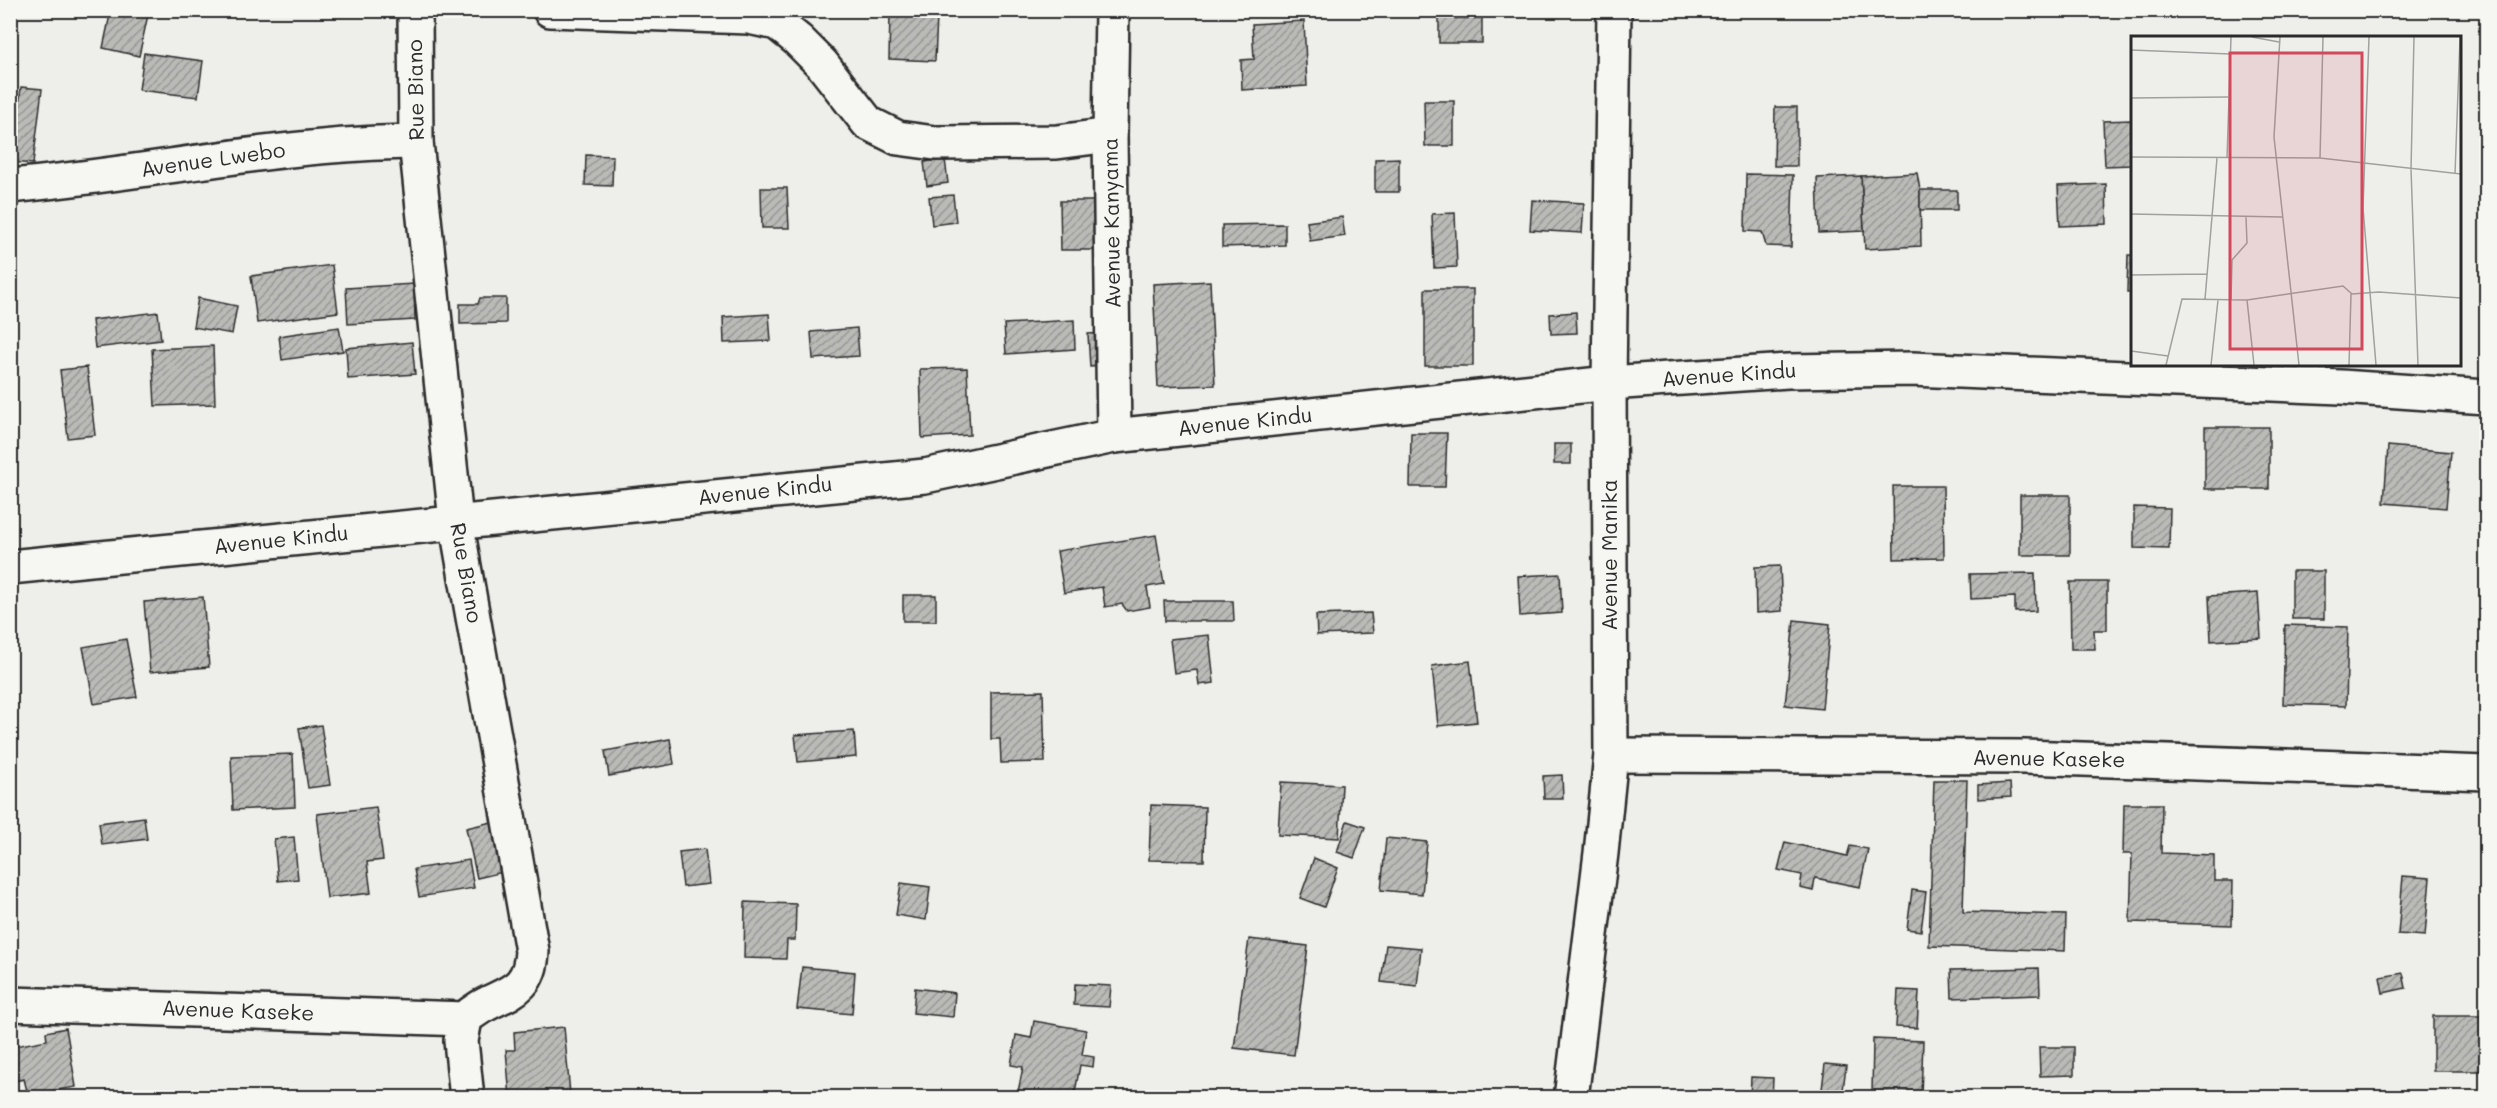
<svg xmlns="http://www.w3.org/2000/svg" width="2497" height="1108" font-family="Mali,sans-serif">
<defs>
<pattern id="building-hatch" width="6" height="6" patternUnits="userSpaceOnUse" patternTransform="scale(1.5)"><rect width="6" height="6" fill="#babab7"/><path d="M-1 1l2-2M0 6l6-6M5 7l2-2" fill="none" stroke="#979795"/></pattern>
</defs>
<rect width="100%" height="100%" fill="#eeeeea"/>
<filter id="ink" filterUnits="userSpaceOnUse"><feTurbulence type="fractalNoise" baseFrequency=".0167" numOctaves="2"/><feDisplacementMap in="SourceGraphic" scale="12" xChannelSelector="R" yChannelSelector="G"/><feConvolveMatrix kernelMatrix="1 2 1 2 8 2 1 2 1" color-interpolation-filters="sRGB"/></filter>
<g filter="url(#ink)">
<g fill="url(#building-hatch)" stroke="#2b2b2b" stroke-width="1.5">
<path d="M111 10H149L139 56 103 48Z"/>
<path d="M890 14 937 16 935 61 889 59Z"/>
<rect x="1439" y="18" width="43" height="25"/>
<path d="M1304 21 1307 86 1242 90 1241 60 1254 59 1252 24Z"/>
<path d="M144 53 203 61 198 97 139 90Z"/>
<path d="M21 87 42 89 33 164 13 162Z"/>
<path d="M1424 101H1454V146H1425Z"/>
<path d="M1775 107H1797V166H1774Z"/>
<path d="M2132 120V165L2105 166 2103 121Z"/>
<path d="M586 155 613 156 612 186 585 185Z"/>
<path d="M1399 158V192H1375V159Z"/>
<path d="M945 159 948 183 927 186 924 162Z"/>
<path d="M1917 173 1920 190 1921 246 1865 249 1861 176Z"/>
<path d="M1746 174 1793 175 1791 247 1766 246 1762 232 1745 231Z"/>
<path d="M1861 176 1864 231 1819 233 1817 178Z"/>
<path d="M2106 184 2107 224 2060 226 2058 186Z"/>
<path d="M761 188H787L789 228H762Z"/>
<rect x="1920" y="190" width="37" height="20"/>
<path d="M953 195 956 222 932 225 929 197Z"/>
<path d="M1532 200 1584 203 1582 233 1530 230Z"/>
<path d="M1060 201H1102V250H1061Z"/>
<path d="M1455 213 1457 267 1434 268 1432 214Z"/>
<path d="M1342 217 1345 236 1310 241 1307 222Z"/>
<path d="M1285 224V245L1222 247V225Z"/>
<path d="M2128 255H2132V292H2127Z"/>
<path d="M332 265 338 312 257 323 251 276Z"/>
<path d="M1210 281 1215 385 1158 387 1153 284Z"/>
<path d="M414 284 415 320 348 324 346 288Z"/>
<rect x="1425" y="289" width="48" height="77"/>
<path d="M198 298 237 306 232 334 193 327Z"/>
<path d="M480 298H506V323L460 324V304H478Z"/>
<path d="M158 312 161 340 95 348 92 320Z"/>
<path d="M1576 312 1577 333 1551 334 1550 314Z"/>
<path d="M769 314 771 341 724 343 723 317Z"/>
<path d="M1074 320 1075 349 1006 354 1004 324Z"/>
<path d="M339 327 343 351 282 360 279 336Z"/>
<path d="M857 328 859 356 813 359 811 332Z"/>
<path d="M1105 333 1106 366 1090 367 1088 334Z"/>
<path d="M412 342 415 374 348 379 346 348Z"/>
<path d="M213 346 215 404 155 406 152 349Z"/>
<path d="M87 367 95 435 68 438 60 370Z"/>
<path d="M967 368 970 435 922 438 920 369Z"/>
<rect x="2205" y="427" width="64" height="62"/>
<path d="M1411 433H1447L1445 487H1410Z"/>
<rect x="1554" y="444" width="17" height="20"/>
<path d="M2388 446 2451 452 2446 508 2384 503Z"/>
<path d="M1893 486H1943L1944 558 1894 559Z"/>
<rect x="2020" y="495" width="50" height="60"/>
<path d="M2134 507 2170 508 2169 549 2134 548Z"/>
<path d="M1156 535 1164 584 1147 587 1150 607 1127 611 1122 604 1105 607 1102 587 1064 593 1057 551Z"/>
<path d="M1780 566 1782 611 1756 613 1755 567Z"/>
<rect x="2292" y="571" width="32" height="48"/>
<path d="M2035 573 2036 611 2015 612V597L1971 599 1970 574Z"/>
<path d="M1560 574 1562 613 1520 616 1518 576Z"/>
<path d="M2070 582H2107V630H2094L2095 649H2071Z"/>
<path d="M2258 593 2261 638 2211 641 2209 596Z"/>
<rect x="903" y="595" width="33" height="26"/>
<path d="M203 597 209 667 150 672 144 602Z"/>
<path d="M1164 601H1233L1234 621H1165Z"/>
<path d="M1371 613 1373 633 1317 635 1316 615Z"/>
<path d="M1794 620 1830 624 1822 709 1785 705Z"/>
<path d="M2285 625 2348 627 2346 706 2283 704Z"/>
<path d="M1209 635 1214 683 1199 685 1197 670 1174 673 1170 639Z"/>
<path d="M126 639 137 697 94 704 83 647Z"/>
<path d="M1470 661 1477 722 1438 726 1432 666Z"/>
<path d="M1043 691 1045 762 1001 763 1000 739H991V692Z"/>
<path d="M321 725 330 785 308 788 299 728Z"/>
<path d="M854 731 856 757 798 762 795 735Z"/>
<path d="M670 739 674 764 609 776 605 751Z"/>
<path d="M293 754 295 807 233 810 231 756Z"/>
<path d="M1562 775 1563 799H1544L1543 776Z"/>
<path d="M1934 780H1967L1963 912 2066 915 2065 951 1929 946Z"/>
<path d="M1281 782 1342 785 1339 838 1278 835Z"/>
<path d="M2010 783 2011 797 1978 799V785Z"/>
<path d="M2124 804H2162L2161 853 2214 855V881H2233L2232 925 2130 922 2132 854H2123Z"/>
<path d="M1151 805 1205 807 1204 861 1149 860Z"/>
<path d="M376 807 383 860 367 862 371 893 327 898 317 814Z"/>
<path d="M144 817 147 839 102 845 99 823Z"/>
<path d="M1347 821 1365 827 1354 858 1337 852Z"/>
<path d="M492 822 503 872 477 878 466 828Z"/>
<path d="M294 837 298 879 278 881 274 839Z"/>
<path d="M1386 838 1427 842 1422 894 1381 890Z"/>
<path d="M1785 842 1847 856 1850 846 1868 849 1860 887 1815 878 1813 891 1800 888 1802 875 1778 870Z"/>
<path d="M705 849 709 884 683 887 679 852Z"/>
<path d="M1314 858 1338 868 1324 907 1300 898Z"/>
<path d="M469 860 474 888 419 897 414 869Z"/>
<path d="M2403 876 2430 878 2425 936 2398 934Z"/>
<path d="M901 883 930 887 926 920 896 915Z"/>
<path d="M1912 890 1926 892 1921 931 1907 929Z"/>
<path d="M745 902 796 904 795 940H787L786 959 744 958Z"/>
<path d="M1249 939 1308 946 1294 1055 1234 1048Z"/>
<path d="M1386 945 1421 948 1417 986 1381 982Z"/>
<path d="M802 967 855 972 852 1014 797 1009Z"/>
<path d="M2039 968 2040 995 1952 998 1951 970Z"/>
<path d="M2403 973 2406 988 2383 993 2380 977Z"/>
<path d="M1075 984 1111 986 1109 1007 1074 1005Z"/>
<path d="M915 988 955 993 953 1017 913 1013Z"/>
<path d="M1898 990 1919 991 1917 1028 1896 1027Z"/>
<rect x="2433" y="1016" width="50" height="55"/>
<path d="M1034 1021 1086 1030 1082 1055 1094 1057 1093 1067 1080 1065 1074 1098 1017 1097 1023 1067 1011 1065 1016 1035 1031 1038Z"/>
<path d="M564 1027 570 1094 510 1098 506 1050H515L514 1032Z"/>
<path d="M66 1028 76 1087 28 1095 24 1079 15 1081 10 1047 47 1040 46 1032Z"/>
<path d="M1873 1039 1923 1041 1921 1096 1872 1095Z"/>
<path d="M2039 1047H2074V1075L2040 1076Z"/>
<path d="M1825 1064 1846 1066 1842 1098H1821Z"/>
<path d="M1751 1077 1773 1078 1772 1098H1750Z"/>
</g>
<g fill="none" stroke-linecap="round" stroke-linejoin="round">
<defs>
<g id="street">
<path d="M415 10 416 142 456 521 532 951C530 1001 493 991 465 1019L461 1041 467 1098"/>
<path d="M550 10 749 17 777 23 798 40 822 64 868 123 898 138 935 143 1057 142 1110 135"/>
<path d="M1112 10 1110 135 1114 436"/>
<path d="M10 186C146 174 279 143 416 142"/>
<path d="M10 567 925 476 1114 436 1609 383 1788 371 1912 369 2341 387 2486 397"/>
<path d="M1611 755 2024 757 2486 773"/>
<path d="M10 1004 465 1019"/>
<path d="M1571 1098 1601 853 1611 755 1609 383 1614 10"/>
</g>
</defs>
<use href="#street" stroke="#2b2b2b" stroke-width="38"/>
<use href="#street" stroke="#f6f6f2" stroke-width="33"/>
</g>
</g>
<g text-anchor="middle" stroke-width="4.5" stroke-linejoin="round" paint-order="stroke">
<g font-size="21" fill="#2b2b2b" stroke="#f6f6f2">
<text transform="translate(416 90) rotate(-91)" y="7">Rue Biano</text>
<text transform="translate(213 160) rotate(-8)" y="7">Avenue Lwebo</text>
<text transform="translate(1112 223) rotate(-91)" y="7">Avenue Kanyama</text>
<text transform="translate(1729 375) rotate(-4)" y="7">Avenue Kindu</text>
<text transform="translate(1245 422) rotate(-6)" y="7">Avenue Kindu</text>
<text transform="translate(765 491) rotate(-6)" y="7">Avenue Kindu</text>
<text transform="translate(281 540) rotate(-6)" y="7">Avenue Kindu</text>
<text transform="translate(1610 555) rotate(-90)" y="7">Avenue Manika</text>
<text transform="translate(466 573) rotate(80)" y="7">Rue Biano</text>
<text transform="translate(2049 759) rotate(1)" y="7">Avenue Kaseke</text>
<text transform="translate(238 1011) rotate(2)" y="7">Avenue Kaseke</text>
</g>
</g>
<g transform="translate(2131 36)">
<rect width="330" height="330" fill="#eeeeea"/>
<path fill="none" stroke="#a0a09e" stroke-width="1.5" d="M121 1 148 6M149 1 143 101 168 329M238 1 232 172 245 329M283 1 280 133 287 329M0 14 99 18M0 62 97 61M0 121 189 122 330 138M96 122 100 1M189 122 192 1M324 138 329 1M0 178 151 181M0 239 76 238M74 263 86 122M100 264 101 224 116 207 115 181M116 264 123 329M0 315 37 320M35 329 51 263 116 264 212 250 221 258 248 256 330 262M80 329 87 264M218 329 220 258"/>
<path fill="#d1495b" fill-opacity="0.15" stroke="#d1495b" stroke-width="3" d="M99 17H231V313H99Z"/>
<rect width="330" height="330" fill="none" stroke="#2b2b2b" stroke-width="3"/>
</g>
<rect width="2497" height="1108" fill="none" stroke="#f6f6f2" stroke-width="36"/>
<rect x="18" y="18" width="2461" height="1072" fill="none" stroke="#2b2b2b" stroke-width="2" filter="url(#ink)"/>
</svg>
